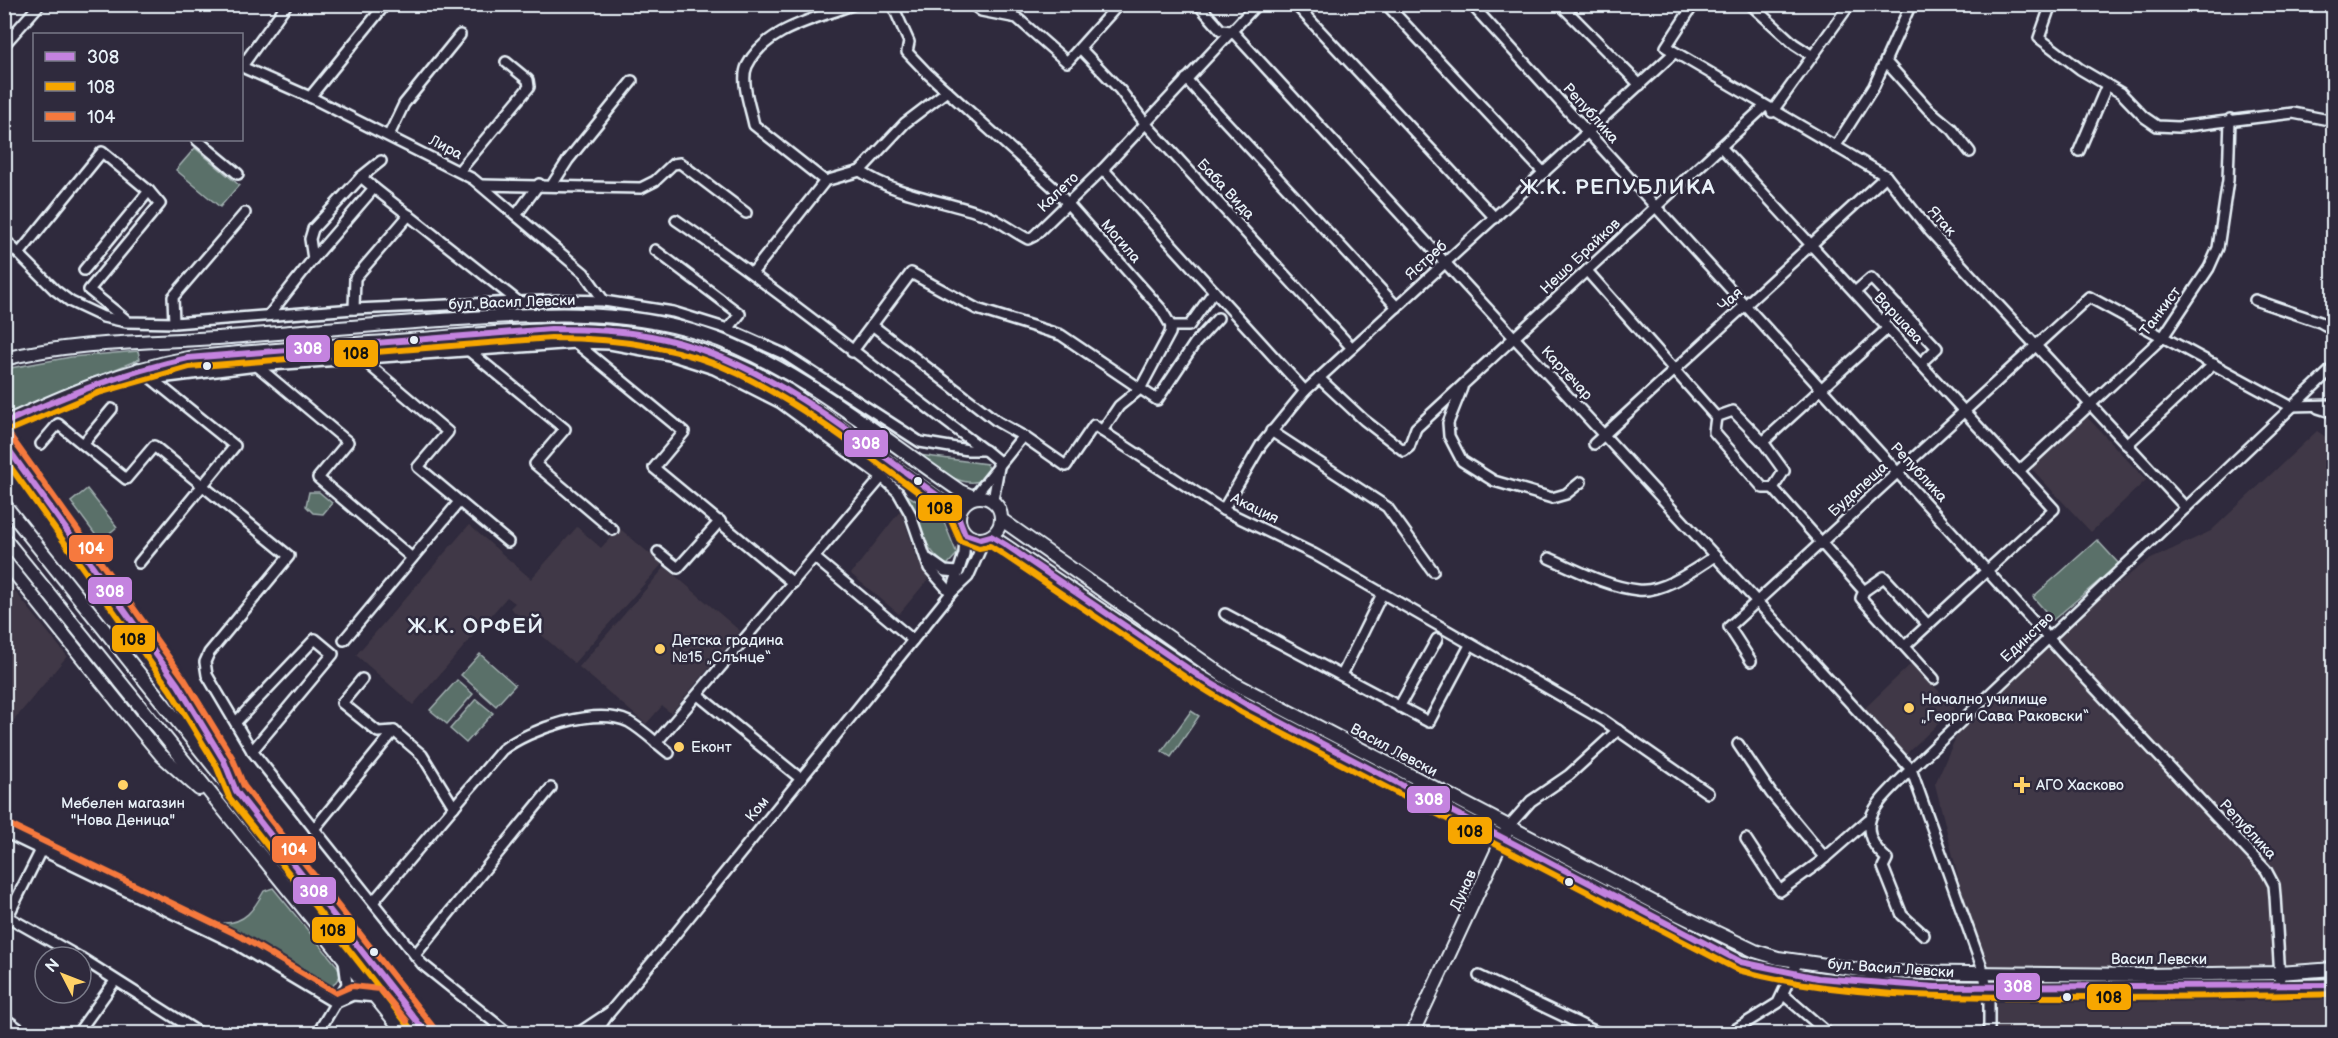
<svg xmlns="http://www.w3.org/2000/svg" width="2338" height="1038" font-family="'Balsamiq Sans',sans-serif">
<rect width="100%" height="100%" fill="#2f2a3d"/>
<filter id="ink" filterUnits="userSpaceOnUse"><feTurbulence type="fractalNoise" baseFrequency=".0167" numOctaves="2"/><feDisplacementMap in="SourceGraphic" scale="12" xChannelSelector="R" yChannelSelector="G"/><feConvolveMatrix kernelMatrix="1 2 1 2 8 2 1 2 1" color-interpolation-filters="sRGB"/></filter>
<g filter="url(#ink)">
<g fill="#413946">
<path d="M2086 416 2146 480 2091 532 2031 468Z"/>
<path d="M2317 431 2333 442V1033H1988L1980 964 1935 784 1965 717 2049 637 2147 561 2211 531Z"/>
<path d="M901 510 916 557 930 577 899 614 851 574Z"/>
<path d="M469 525 531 579 577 527 601 548 619 528 662 564 574 663 510 608 515 603 507 597 413 705 356 655Z"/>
<path d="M665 567 740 631 671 713 662 706 646 724 579 667Z"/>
<path d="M5 579 67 656 5 731Z"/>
<path d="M1912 663 1955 708 1906 754 1864 709Z"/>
</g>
<g fill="#5a6f69" stroke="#a1b0b0" stroke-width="1.5">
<path d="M195 148 239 185 220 207 176 170Z"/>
<path d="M138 351 140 359 5 415V369L71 357Z"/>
<path d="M919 455 987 464 989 469 984 480C959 489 939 469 919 455Z"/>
<path d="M87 489 117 527 100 541 71 502Z"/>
<path d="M309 492H319L332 503 323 514 313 513 306 506Z"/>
<path d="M904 493 942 517 957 554 947 565C924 552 915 516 904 493Z"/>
<path d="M2097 540 2119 564 2053 620 2033 597Z"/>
<path d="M480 654 515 685 496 706 461 675Z"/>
<path d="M457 680 473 694 447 724 430 710Z"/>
<path d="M476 699 493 713 466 743 450 729Z"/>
<path d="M1191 711 1199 716 1171 757 1162 751Z"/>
<path d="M273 888 338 967 340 976 332 987 321 986 263 948 220 928 222 923C245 924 254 909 264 891Z"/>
</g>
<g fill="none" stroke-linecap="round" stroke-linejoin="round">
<defs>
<g id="minor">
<path d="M892 4 909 42 907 52 927 73 1053 187 1161 309 1171 326 1170 333 1140 389 1119 406 1102 431 1094 425 1066 466 1023 436"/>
<path d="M972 4 981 11 1017 18 1067 62 1119 4"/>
<path d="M1198 4 1221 30 1232 31 1911 769 1984 973 1989 1002V1034"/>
<path d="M1295 4 1495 218"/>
<path d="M1386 4 1544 173"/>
<path d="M1471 4 2061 652 2266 870 2274 885 2275 896 2280 978"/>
<path d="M1560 4 1640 85"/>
<path d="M1691 4 1692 7 1666 47 1886 176 1930 231 2186 508"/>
<path d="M1750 4 1794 44 1811 55"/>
<path d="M2051 4 2039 38 2080 69 2121 93 2144 117 2157 126 2178 127 2293 113 2334 121"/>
<path d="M4 45 40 4"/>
<path d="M1080 48 1120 90 1145 123 1352 348"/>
<path d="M1886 62 1928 109 1952 129 1970 152"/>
<path d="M242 66 287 4"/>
<path d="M242 67 310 97 473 179 584 273 604 301"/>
<path d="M1186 79 1397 307"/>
<path d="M310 97 384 6"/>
<path d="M1772 112 1850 4"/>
<path d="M389 135 404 104 460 35"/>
<path d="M197 140 238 174"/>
<path d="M1721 147 2054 509 1905 646"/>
<path d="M1835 147 1874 86 1911 4"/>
<path d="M2079 151 2107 85"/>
<path d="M1103 169 1305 391"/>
<path d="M459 171 529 87 528 80 506 62"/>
<path d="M860 171 905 123 947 91"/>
<path d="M825 181 860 171C895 195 942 200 983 214 1000 220 1012 231 1028 239L1034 236 1103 169 1257 4"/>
<path d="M481 185 641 188 655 181 673 164 680 163 746 213"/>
<path d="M552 185 568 160 632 81"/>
<path d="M374 188 520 303"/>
<path d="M517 214 539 184"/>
<path d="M676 220C782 292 881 374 984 450"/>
<path d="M4 239 55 290 71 302 103 317 126 322 174 323 354 309 565 300 604 301 673 312 728 329 784 354 920 442 968 450H985L997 460 999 467 993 500"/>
<path d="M655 250 740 314 728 329"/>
<path d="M19 254 102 152 149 191 160 204 89 290 125 319"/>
<path d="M313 259 310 239 313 229 361 177 381 161"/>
<path d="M84 270 149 191"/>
<path d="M1587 271 1716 417 1714 432 1763 488H1773"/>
<path d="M753 272 825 181 754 125C751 109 740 81 747 66 766 27 818 19 854 4"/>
<path d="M1855 292 1871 278 1937 348 1921 363"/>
<path d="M2255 300 2320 322 2334 330"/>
<path d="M354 309 355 278 409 215"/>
<path d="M269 315 313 259 374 188 361 177"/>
<path d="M1882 321 1898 306"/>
<path d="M174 323 173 297 245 213"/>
<path d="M872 325 998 422 1023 436 974 497"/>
<path d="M1171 326H1189L1214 291"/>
<path d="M576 343 684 432 654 468 793 583"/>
<path d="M468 350 565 429 535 464 613 530"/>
<path d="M852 352 911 273 977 309 1061 335 1157 400 1195 343 1218 318"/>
<path d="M361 358 448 432 418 467 508 542"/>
<path d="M257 366 348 442 318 478 412 558"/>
<path d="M138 368 152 379 257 366 576 343 610 344 670 355 714 369 781 403 882 477 898 492 910 513 929 568 951 593"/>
<path d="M1319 378 1364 420 1404 451 1409 447 1416 428 1765 106"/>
<path d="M1462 388 1448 423 1449 436 1462 461 1494 481 1552 498 1566 494 1581 482"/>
<path d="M2290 406 2334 405"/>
<path d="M2318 408 2334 413"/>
<path d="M1716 417 1733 411 1763 442 1784 471 1773 488 1864 591"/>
<path d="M1102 431 1223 510 1314 554 1603 720 1708 793"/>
<path d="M1271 431 1387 507 1433 571"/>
<path d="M1763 442 1888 328"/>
<path d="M41 444 58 424 126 479 154 446 289 556 209 653 205 662 207 675 252 751 422 964 509 1034"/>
<path d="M83 444 112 409"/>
<path d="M1594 444 1886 176"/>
<path d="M2127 445 2214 364"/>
<path d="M2019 471 2163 337 2209 268 2218 248 2228 180 2230 119"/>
<path d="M1223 510 1261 445 1305 391 1674 53"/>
<path d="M658 552 678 568 720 521"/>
<path d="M815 558 913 640"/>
<path d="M1549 558C1577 570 1608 587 1638 590 1663 593 1695 569 1715 556"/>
<path d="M928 559 945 571 958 572"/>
<path d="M139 563 235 446 152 379"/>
<path d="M952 591 964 554 965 534"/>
<path d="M1225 614 1429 722 1469 647 1472 645"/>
<path d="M1928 625 1884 577 1864 591 1861 598 1934 679"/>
<path d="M344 640 459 502"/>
<path d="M1751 661 1729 627 2089 297 2290 406"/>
<path d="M1342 675 1382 594"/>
<path d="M362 679 342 703 378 732 394 731 422 755 454 807"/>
<path d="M698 695 801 779"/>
<path d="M1399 707 1437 639"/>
<path d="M236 722 315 639 333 654 252 751"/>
<path d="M656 743 882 477"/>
<path d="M1738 744 1771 793 1825 858"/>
<path d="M1509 826 1531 801 1569 775 1618 730"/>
<path d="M314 829 394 731"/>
<path d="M4 832 236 944 335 1003"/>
<path d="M1746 839 1780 891 1820 862 1868 820"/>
<path d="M373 902 502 750C529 729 596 706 629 722 643 730 656 743 669 753"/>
<path d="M8 917 79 957"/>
<path d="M4 924 41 850"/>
<path d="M1924 935 1902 915 1883 867 1887 859C1846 823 1884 798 1911 769L2334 367"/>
<path d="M415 955 551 788"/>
<path d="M81 958 201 1034"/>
<path d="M1479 976 1601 1034"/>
<path d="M1784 995 1829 1034"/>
<path d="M337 1002 353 995 376 997"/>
<path d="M4 1018 26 1034"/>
<path d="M77 1034 115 981"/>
<path d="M317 1034 347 984 344 961"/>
<path d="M577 1034 610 1012 664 948 951 593 968 577 985 539"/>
<path d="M595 1034 609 1013"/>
<path d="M1728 1034 1778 1003 1798 961"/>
</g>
<g id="major">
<path d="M4 359C78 340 155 343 230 337 301 331 371 325 442 320 529 314 618 307 702 334 793 363 882 438 960 491L974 497"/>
<path d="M4 423C65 395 123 370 188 358 262 350 336 346 410 340 558 328 653 312 789 391L959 514"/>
<path d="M4 442 178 685 224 761 231 779"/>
<circle cx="980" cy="518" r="21"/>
<path d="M4 504 427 1034"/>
<path d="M1002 520 1234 683 1663 907 1755 951 1778 958 1874 972 2145 975 2279 973 2334 969"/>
<path d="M991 536 1199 676 1246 704 1741 962C1843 991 1948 988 2052 988 2146 988 2240 988 2334 985"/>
<path d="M4 538 405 1034"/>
<path d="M4 560 141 731 161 755 199 789"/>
<path d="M1412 1034 1506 832"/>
</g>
</defs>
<use href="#minor" stroke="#e8f1f8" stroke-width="14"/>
<use href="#major" stroke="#e8f1f8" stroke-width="16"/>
<use href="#minor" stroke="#2f2a3d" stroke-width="9"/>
<use href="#major" stroke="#2f2a3d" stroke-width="12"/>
<defs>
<g id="bus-1">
<path d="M4 423C64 396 124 372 188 358L551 329C584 329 619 330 651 336 767 358 861 442 955 508L965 534 980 539 991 536 1006 545 1199 676 1246 704 1741 962 1818 978 1935 987 2334 985"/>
<path d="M4 443 178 685 224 761 236 791 427 1034"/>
</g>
<g id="bus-2">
<path d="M8 431 98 393 189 367 551 338C615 338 681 346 739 374 814 411 880 466 948 514L960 541 979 548 990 546 1001 553 1194 683 1241 712 1738 970C1842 998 1948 997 2055 997 2148 997 2241 997 2334 994"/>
<path d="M4 458 170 690 216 765 229 797 415 1034"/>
</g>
<g id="bus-3">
<path d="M11 437 185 680 232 757 244 786 434 1028"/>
<path d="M8 824 240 936 336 993 352 986 380 989 407 1021"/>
</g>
</defs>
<use href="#bus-1" stroke="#2f2a3d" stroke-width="10"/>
<use href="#bus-2" stroke="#2f2a3d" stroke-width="10"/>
<use href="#bus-3" stroke="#2f2a3d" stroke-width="10"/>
<use href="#bus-1" stroke="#c483df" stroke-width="6"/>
<use href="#bus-2" stroke="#f7a600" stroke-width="6"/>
<use href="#bus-3" stroke="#f6793e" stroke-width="6"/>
</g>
</g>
<g fill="#e8f1f8" stroke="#2f2a3d" stroke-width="2">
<circle cx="414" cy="340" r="5"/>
<circle cx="207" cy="366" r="5"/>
<circle cx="918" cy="481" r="5"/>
<circle cx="1569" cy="882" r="5"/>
<circle cx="374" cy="952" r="5"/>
<circle cx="2067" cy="997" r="5"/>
</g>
<g fill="#ffd166" stroke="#2f2a3d" stroke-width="2">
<circle cx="660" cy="649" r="6"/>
<circle cx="1909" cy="708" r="6"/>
<circle cx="679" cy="747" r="6"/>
<circle cx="123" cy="785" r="6"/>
<path d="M2019 776h6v6h6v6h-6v6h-6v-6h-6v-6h6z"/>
</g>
<g text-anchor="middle" stroke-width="5" stroke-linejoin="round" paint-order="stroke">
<g font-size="15" fill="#e8f1f8" stroke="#2f2a3d">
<text transform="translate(1591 113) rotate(48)" y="5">Република</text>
<text transform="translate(446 147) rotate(28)" y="5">Лира</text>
<text transform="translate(1226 189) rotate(47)" y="5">Баба Вида</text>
<text transform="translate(1058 192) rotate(-44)" y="5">Калето</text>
<text transform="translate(1942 221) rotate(49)" y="5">Ятак</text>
<text transform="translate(1121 241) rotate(49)" y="5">Могила</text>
<text transform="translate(1580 256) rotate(-43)" y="5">Нешо Брайков</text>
<text transform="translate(1426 260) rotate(-42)" y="5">Ястреб</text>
<text transform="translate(1730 299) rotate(-42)" y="5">Чая</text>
<text transform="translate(512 302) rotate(-2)" y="5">бул. Васил Левски</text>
<text transform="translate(2160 311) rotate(-53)" y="5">Танкист</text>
<text transform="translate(1899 318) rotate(47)" y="5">Варшава</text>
<text transform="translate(1567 373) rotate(47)" y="5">Картечар</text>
<text transform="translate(1919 472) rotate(47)" y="5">Република</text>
<text transform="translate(1858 489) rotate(-42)" y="5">Будапеща</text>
<text transform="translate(1255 508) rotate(26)" y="5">Акация</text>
<text transform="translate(2027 637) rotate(-43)" y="5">Единство</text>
<text transform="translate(1394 750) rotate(28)" y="5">Васил Левски</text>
<text transform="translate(757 809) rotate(-51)" y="5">Ком</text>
<text transform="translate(2248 829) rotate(47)" y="5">Република</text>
<text transform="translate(1463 890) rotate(-65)" y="5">Дунав</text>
<text x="2159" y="964">Васил Левски</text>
<text transform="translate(1891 968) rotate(4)" y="5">бул. Васил Левски</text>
</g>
<g font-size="15" fill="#e8f1f8" stroke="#2f2a3d" text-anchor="start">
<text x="672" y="645">Детска градина<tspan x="672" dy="17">№15 „Слънце“</tspan></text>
<text x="1921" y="704">Начално училище<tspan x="1921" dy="17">„Георги Сава Раковски“</tspan></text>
<text x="691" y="752">Еконт</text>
<text x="2036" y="790">АГО Хасково</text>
<text x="123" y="808" text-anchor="middle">Мебелен магазин<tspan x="123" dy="17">"Нова Деница"</tspan></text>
</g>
<g font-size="21" font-weight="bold" letter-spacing="1.5" fill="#e8f1f8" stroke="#2f2a3d">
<text x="1618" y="194">Ж.К. РЕПУБЛИКА</text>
<text x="476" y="633">Ж.К. ОРФЕЙ</text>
</g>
</g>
<g stroke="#2f2a3d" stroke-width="2">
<rect x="285" y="334" width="46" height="29" rx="6" fill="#c483df"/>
<rect x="333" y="339" width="46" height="29" rx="6" fill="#f7a600"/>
<rect x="843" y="429" width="46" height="29" rx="6" fill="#c483df"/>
<rect x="917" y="494" width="46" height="28" rx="6" fill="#f7a600"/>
<rect x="68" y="534" width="46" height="29" rx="6" fill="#f6793e"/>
<rect x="87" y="576" width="46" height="29" rx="6" fill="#c483df"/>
<rect x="111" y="624" width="45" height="29" rx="6" fill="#f7a600"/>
<rect x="1406" y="785" width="45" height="29" rx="6" fill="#c483df"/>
<rect x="1447" y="816" width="46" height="29" rx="6" fill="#f7a600"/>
<rect x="271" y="835" width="46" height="29" rx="6" fill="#f6793e"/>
<rect x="292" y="876" width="45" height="29" rx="6" fill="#c483df"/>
<rect x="311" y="916" width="45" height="28" rx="6" fill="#f7a600"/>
<rect x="1995" y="972" width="46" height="29" rx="6" fill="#c483df"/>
<rect x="2086" y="983" width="46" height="28" rx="6" fill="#f7a600"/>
</g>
<g font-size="16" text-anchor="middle" font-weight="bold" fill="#fff">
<text x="308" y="354">308</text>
<text x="866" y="449">308</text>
<text x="91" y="554">104</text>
<text x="110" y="597">308</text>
<text x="1429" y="805">308</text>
<text x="294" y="855">104</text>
<text x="314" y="897">308</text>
<text x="2018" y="992">308</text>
</g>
<g font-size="16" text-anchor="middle" font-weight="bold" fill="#111">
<text x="356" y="359">108</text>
<text x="940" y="514">108</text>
<text x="133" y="645">108</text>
<text x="1470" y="837">108</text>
<text x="333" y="936">108</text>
<text x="2109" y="1003">108</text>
</g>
<rect width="2338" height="1038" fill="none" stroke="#2f2a3d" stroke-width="24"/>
<rect x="12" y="12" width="2314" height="1014" fill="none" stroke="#e8f1f8" stroke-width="2" filter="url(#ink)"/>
<rect x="33" y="33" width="210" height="108" fill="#2f2a3d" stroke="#797a88" stroke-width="1.5"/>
<rect x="45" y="52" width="30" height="9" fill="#c483df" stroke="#797a88" stroke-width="1.5"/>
<text x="87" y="63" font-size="18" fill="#e8f1f8">308</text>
<rect x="45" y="82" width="30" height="9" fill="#f7a600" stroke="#797a88" stroke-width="1.5"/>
<text x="87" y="93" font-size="18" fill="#e8f1f8">108</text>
<rect x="45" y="112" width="30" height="9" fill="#f6793e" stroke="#797a88" stroke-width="1.5"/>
<text x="87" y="123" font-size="18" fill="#e8f1f8">104</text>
<g transform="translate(63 975) rotate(312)"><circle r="28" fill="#2f2a3d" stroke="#797a88" stroke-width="1.5"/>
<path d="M0-4.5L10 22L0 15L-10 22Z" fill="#ffd166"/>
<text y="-9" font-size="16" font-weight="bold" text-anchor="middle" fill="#e8f1f8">N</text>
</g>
</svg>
